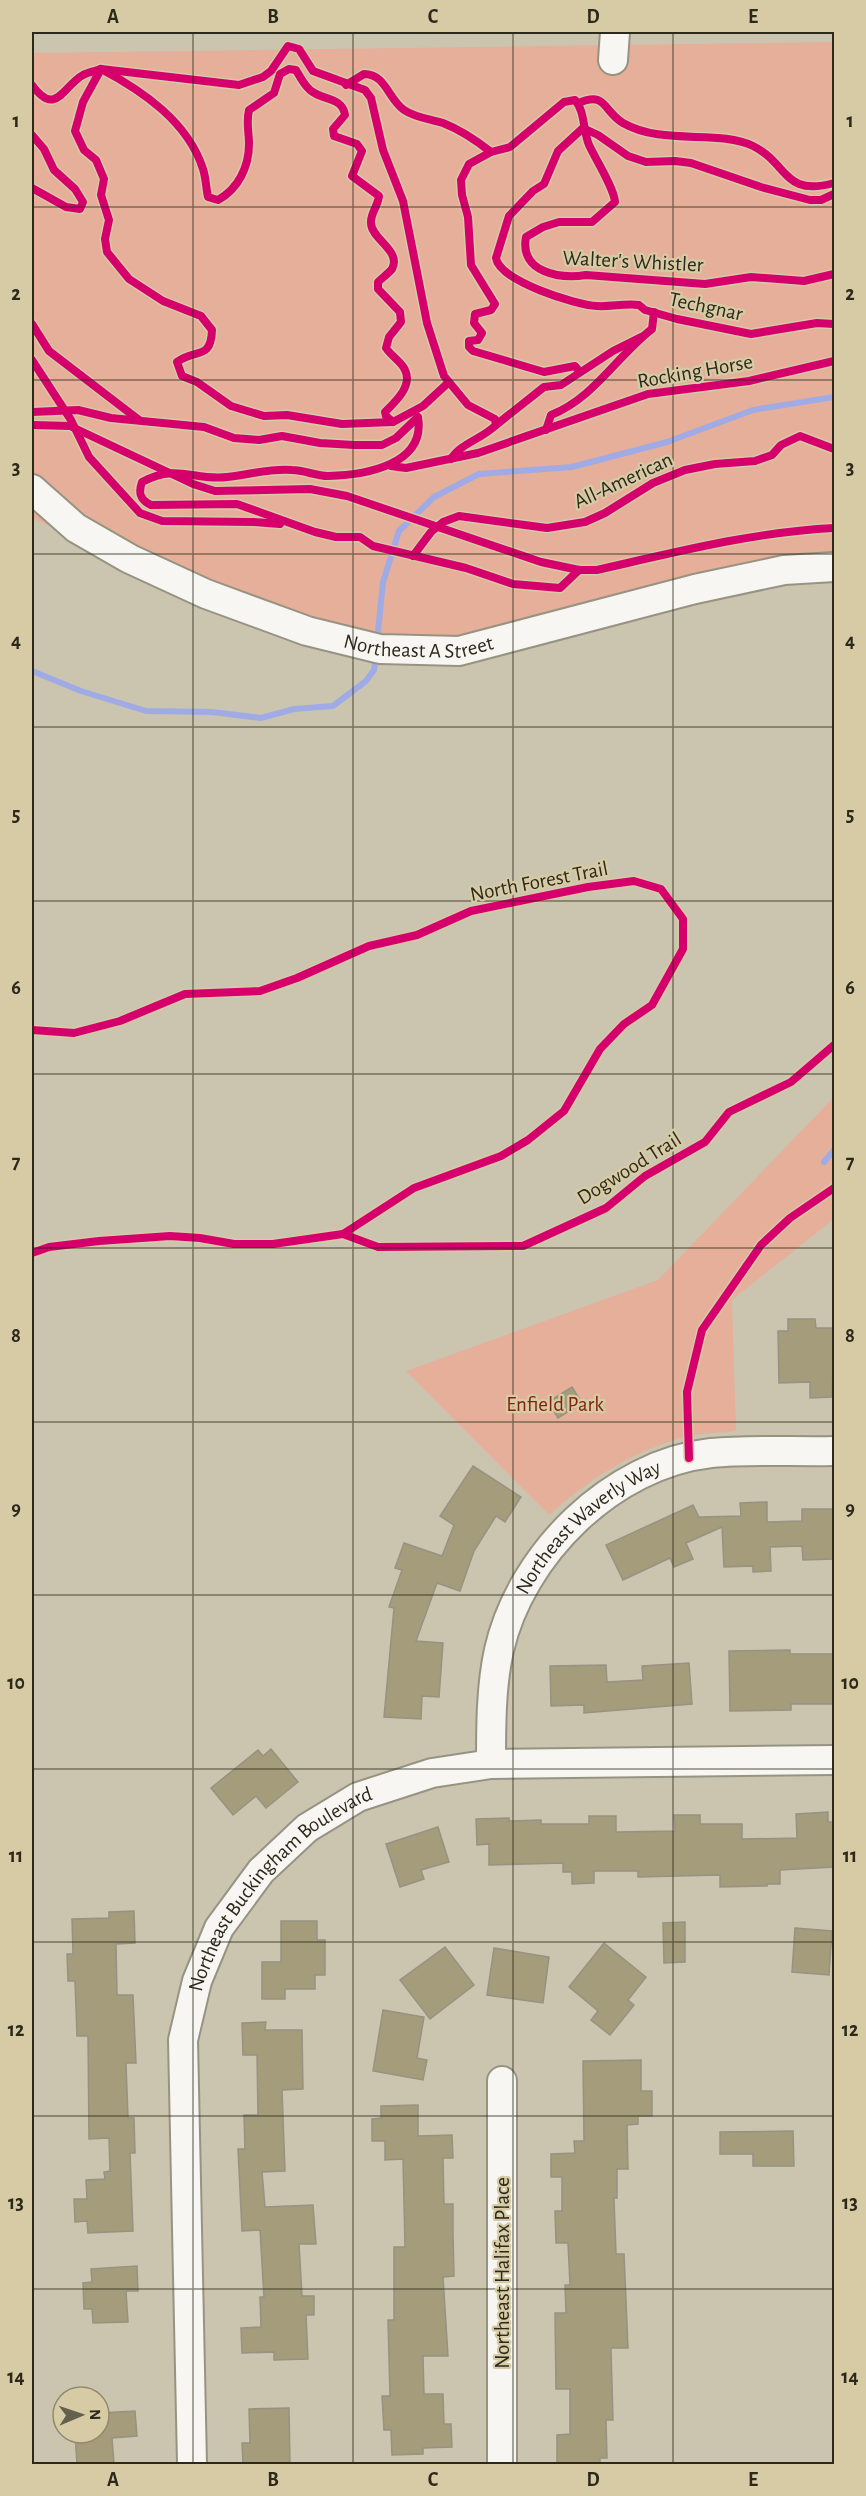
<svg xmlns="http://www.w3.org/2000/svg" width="866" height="2496" font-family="'Alegreya Sans',sans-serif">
<rect width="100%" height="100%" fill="#cbc5b0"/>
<g fill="#e5af99">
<path d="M834 42V570L433 650 277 628 32 518V53Z"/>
<path d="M834 1097V1219L732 1300 736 1431C718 1433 698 1433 680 1438 627 1455 591 1478 549 1515L406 1371 658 1280Z"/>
</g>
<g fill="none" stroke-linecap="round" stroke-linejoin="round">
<g stroke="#a0abe6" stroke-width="6">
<path d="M377 642 383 582 399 531 434 497 479 474 572 467 667 442 753 410 834 397"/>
<path d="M32 671 81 691 146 711 212 712 261 718 294 709 333 706 366 681 374 670 376 655"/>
<path d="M824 1162 834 1150"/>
</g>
</g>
<g fill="#a49c7a" stroke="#979282" stroke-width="1.5">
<path d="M788 1319H815L816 1328H834L832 1397 810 1398V1382L779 1383 778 1331H788Z"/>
<path d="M572 1387 582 1403 558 1418 548 1402Z"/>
<path d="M473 1466 521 1497 505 1522 496 1516 474 1551 460 1591 437 1583 416 1641 443 1643 439 1697 422 1696 421 1719 384 1717 394 1608 389 1607 402 1570 395 1568 404 1543 442 1556 454 1525 440 1516Z"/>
<path d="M767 1502V1522L802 1521V1509H834V1559L803 1560 802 1546 770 1547 771 1571 753 1572V1566L724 1567 722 1527 686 1543 693 1559 674 1567 670 1558 623 1580 606 1545 693 1505 699 1517 741 1516 740 1503Z"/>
<path d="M790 1650V1654H834V1704H791V1710L730 1711 729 1651Z"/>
<path d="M689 1663 692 1704 584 1713V1705L551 1706 550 1666 606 1665 607 1682 643 1680 642 1666Z"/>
<path d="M271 1749 298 1782 266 1808 256 1796 233 1815 211 1788 258 1750 263 1756Z"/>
<path d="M828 1812V1822H834V1867L780 1870V1884H767V1886L720 1887V1875L638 1877V1871H594V1883L572 1884V1872H563V1863L489 1865V1844L477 1845 476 1819 509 1818V1821L541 1820V1824H589V1816H616V1832L675 1831 674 1815H700V1824H742V1839L797 1838 796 1814Z"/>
<path d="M438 1827 449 1862 421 1870 424 1879 400 1887 386 1844Z"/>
<path d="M134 1911 135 1943 116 1944 117 1995H133L136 2063H126L128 2118H134L135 2153H130L133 2231 88 2233 87 2221 75 2222 74 2199H87L86 2180 105 2179 104 2172 110 2171 109 2138 89 2139 88 2036H77L75 1981H68L67 1954H73L72 1919 109 1918V1912Z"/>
<path d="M281 1921H317V1940H325V1975H315V1989H285V1999H262V1962H281Z"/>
<path d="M685 1922V1962L664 1963 663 1923Z"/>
<path d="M795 1928 832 1931 829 1975 792 1972Z"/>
<path d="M604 1943 646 1977 628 2000 634 2005 610 2035 591 2020 598 2011 569 1987Z"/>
<path d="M445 1947 474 1985 430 2019 400 1980Z"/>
<path d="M494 1948 549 1957 543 2003 487 1995Z"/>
<path d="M383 2010 424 2017 417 2058 427 2060 423 2080 373 2071Z"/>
<path d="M266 2022 265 2030H302L303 2089 282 2090 285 2171 262 2172 265 2207 313 2205 316 2244H299L302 2296H314V2315H306L308 2359 274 2360V2352L242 2353 241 2328 261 2327 260 2297H264L260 2230 242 2231 238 2149H245L244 2115H258L257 2055H243L242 2023Z"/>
<path d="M641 2060V2091H652V2116H638V2124L627 2125 628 2169H617V2198H614L616 2254H624L628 2348H611L613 2420H606L607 2458H600V2464H557V2435L570 2434V2389H556L555 2313H566L565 2285H570L568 2243H556L555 2211H562V2177H551V2154L575 2153 574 2141H584L583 2061Z"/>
<path d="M418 2105V2136L452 2135 453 2158H443L444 2204H453V2234L454 2276 443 2277 448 2356H423L424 2394H443L444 2424H451L452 2447 423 2448V2454L392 2455 391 2430H384L382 2396H390L388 2320H394V2247H405L403 2159 385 2160V2141H372V2119L381 2118V2106Z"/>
<path d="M793 2131 794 2166H753V2154H720V2132Z"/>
<path d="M137 2266 138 2291H126L128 2322 93 2323 92 2309H84L83 2283 92 2282 91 2269Z"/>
<path d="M289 2408 290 2464H243L242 2443H250L249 2409Z"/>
<path d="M135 2411 137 2436 112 2438 114 2464H77L75 2433H99V2413Z"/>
</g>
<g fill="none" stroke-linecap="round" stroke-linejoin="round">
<defs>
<g id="minor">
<path d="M613 60 615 32"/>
<path id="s1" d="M32 489 76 528 130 559 206 594 307 631 380 649 459 651 695 589 784 570 834 567"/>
<path id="s2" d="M491 1764C491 1726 491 1686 499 1650 521 1554 612 1464 711 1453 751 1449 794 1452 834 1451"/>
<path id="s3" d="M192 2464 183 2040 197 1981 219 1928 261 1871 307 1828 358 1797 432 1773 491 1764 834 1760"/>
<path d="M502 2464V2081"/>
</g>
</defs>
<use href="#minor" stroke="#979382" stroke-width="32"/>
<use href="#minor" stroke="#f7f6f3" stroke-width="28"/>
<defs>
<g id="cycleway">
<path d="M101 69C143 91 188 122 203 169 206 178 206 188 208 197L218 200C238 189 249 167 249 144 249 132 246 122 249 110L274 93 280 74 289 69 296 70C300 77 304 85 310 90 322 101 342 96 345 115L333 129 334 136 357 144 362 151 352 176 379 196C378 206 370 214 371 223 371 239 402 251 392 269 389 273 382 278 378 282V289L400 312 401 322 389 337 386 348C391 356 402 362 405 370 413 386 395 402 385 412L386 416 393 422"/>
<path d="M101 69 83 102 75 131 84 150 96 160 104 179 101 195 109 220 105 239 107 252 129 279 163 301 201 316 212 330C211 361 195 348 177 362L182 376 197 382 231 406 264 416 287 415 342 424 393 422 423 406 449 382"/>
<path d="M32 85C56 118 63 86 83 75 88 72 96 71 101 69L239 85 263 77 271 71 288 46 299 49 313 71 365 90 371 98 383 150 403 201 427 323 444 376 468 405 495 419 496 425C482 439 461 443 451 459"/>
<path d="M346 85 364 74C386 74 388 99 404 110 416 118 430 119 443 123 461 130 477 141 491 152L510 147 564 102 575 100C585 111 583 131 589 145 596 160 614 188 615 202L592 222H559L543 227 526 237C519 273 561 279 586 275L705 284 751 277 804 281 834 274"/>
<path d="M579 103C606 91 603 111 623 123 663 146 718 129 753 146 789 164 783 197 834 183"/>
<path d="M583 128 558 151 544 184 533 191 509 216 496 258C499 281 576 305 597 306 611 307 625 303 639 305L645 310 677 319 751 334 817 323 834 324"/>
<path d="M583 128 598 135 628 156 646 162 675 161 691 163 761 187 810 200H821L834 194"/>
<path d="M32 135 44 149 54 170 75 189 83 202 80 209 66 207 32 188"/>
<path d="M491 152 469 164 461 180 462 195 468 217 471 265 495 304 491 310 475 314 474 323 482 333 478 340 469 341V347L473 351 544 372 575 366 579 371"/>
<path d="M32 324 49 351 139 420"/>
<path d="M32 360 71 420 89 457 140 513 162 521 254 522 280 524"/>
<path d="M32 412 78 410 111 418 204 427 234 438 259 440 282 436 320 443 354 445H382L396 438 418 417C426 465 365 475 328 476 316 476 304 470 292 470 269 468 249 475 227 477 193 481 178 463 142 482 138 493 140 500 151 505L237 504 315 532 336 537H360L373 546 466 568 513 584 560 588 579 570"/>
<path d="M32 425 70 426 193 484 215 491 310 489 347 496 541 562 579 570H597C676 552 754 532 834 528"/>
<path d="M496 425 544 387 561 385 613 351 641 337"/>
<path d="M546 430 551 415C594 398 617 356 652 329L654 312"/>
<path d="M391 466 406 468 478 453 648 394 749 381 834 361"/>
<path d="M413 556 431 532 443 522 459 516 547 528 585 522 605 513 653 483 685 470 715 464 755 461 772 455 781 445 800 436 834 449"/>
<path d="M32 1030 74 1033 120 1021 185 994 260 991 297 978 369 946 417 935 471 911 588 887 634 881 661 889 683 919V949L652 1005 624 1024 600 1049 564 1111 528 1140 501 1156 414 1188 343 1234 273 1244H234L200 1238 170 1236 99 1241 49 1247 32 1253"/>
<path d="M343 1234 378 1247 523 1246 606 1208 645 1176 705 1142 729 1112 791 1082 834 1045"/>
<path d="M689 1458 687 1392 702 1330 761 1245 790 1218 834 1188"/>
</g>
</defs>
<use href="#cycleway" stroke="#d6cba5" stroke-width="11"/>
<use href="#cycleway" stroke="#d6006c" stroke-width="8"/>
</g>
<path fill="none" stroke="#2d291a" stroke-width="1.5" stroke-opacity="0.55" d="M193 32V2464M353 32V2464M513 32V2464M673 32V2464M32 207H834M32 380H834M32 554H834M32 727H834M32 901H834M32 1074H834M32 1248H834M32 1422H834M32 1595H834M32 1769H834M32 1942H834M32 2116H834M32 2289H834"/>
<g text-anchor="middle" stroke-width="4.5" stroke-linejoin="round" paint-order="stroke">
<g font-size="21" fill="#2d291a" stroke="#d6cba5">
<text transform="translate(633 261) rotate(3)" y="7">Walter's Whistler</text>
<text transform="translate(706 306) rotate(12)" y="7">Techgnar</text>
<text transform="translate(695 371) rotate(-10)" y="7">Rocking Horse</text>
<text transform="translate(623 480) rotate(-25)" y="7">All-American</text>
<text dy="7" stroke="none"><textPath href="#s1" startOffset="426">Northeast A Street</textPath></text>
<text transform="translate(539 881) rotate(-11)" y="7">North Forest Trail</text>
<text transform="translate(629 1168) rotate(-32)" y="7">Dogwood Trail</text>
<text dy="7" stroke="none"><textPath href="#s2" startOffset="272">Northeast Waverly Way</textPath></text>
<text dy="7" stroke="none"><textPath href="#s3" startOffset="612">Northeast Buckingham Boulevard</textPath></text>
<text transform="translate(502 2273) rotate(-90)" y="7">Northeast Halifax Place</text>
</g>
<g font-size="21" fill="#82230d" stroke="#d6cba5">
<text x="555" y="1411">Enfield Park</text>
</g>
</g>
<rect width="866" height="2496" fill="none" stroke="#d6cba5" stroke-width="66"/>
<g transform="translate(81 2415) rotate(88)"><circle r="28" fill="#d6cba5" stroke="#928a6d" stroke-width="1.5"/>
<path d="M0-4.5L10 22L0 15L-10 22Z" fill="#64604e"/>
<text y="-9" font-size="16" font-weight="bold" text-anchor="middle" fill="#2d291a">N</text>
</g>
<rect x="33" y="33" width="800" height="2430" fill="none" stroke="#2d291a" stroke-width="2"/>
<g font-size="20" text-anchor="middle" font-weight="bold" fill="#2d291a">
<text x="113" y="23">A</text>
<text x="273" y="23">B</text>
<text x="433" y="23">C</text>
<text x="593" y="23">D</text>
<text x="753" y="23">E</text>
<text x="16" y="127">1</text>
<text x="850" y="127">1</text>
<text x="16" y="300">2</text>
<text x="850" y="300">2</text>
<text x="16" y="474">3</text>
<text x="850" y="474">3</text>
<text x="16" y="647">4</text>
<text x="850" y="647">4</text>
<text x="16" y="821">5</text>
<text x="850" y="821">5</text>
<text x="16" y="994">6</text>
<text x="850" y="994">6</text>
<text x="16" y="1168">7</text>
<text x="850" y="1168">7</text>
<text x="16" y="1342">8</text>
<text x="850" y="1342">8</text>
<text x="16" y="1515">9</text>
<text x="850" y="1515">9</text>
<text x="16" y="1689">10</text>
<text x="850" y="1689">10</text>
<text x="16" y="1862">11</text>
<text x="850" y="1862">11</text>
<text x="16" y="2036">12</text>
<text x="850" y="2036">12</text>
<text x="16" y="2209">13</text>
<text x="850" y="2209">13</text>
<text x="16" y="2383">14</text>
<text x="850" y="2383">14</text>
<text x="113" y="2486">A</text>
<text x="273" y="2486">B</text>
<text x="433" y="2486">C</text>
<text x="593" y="2486">D</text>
<text x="753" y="2486">E</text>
</g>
</svg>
